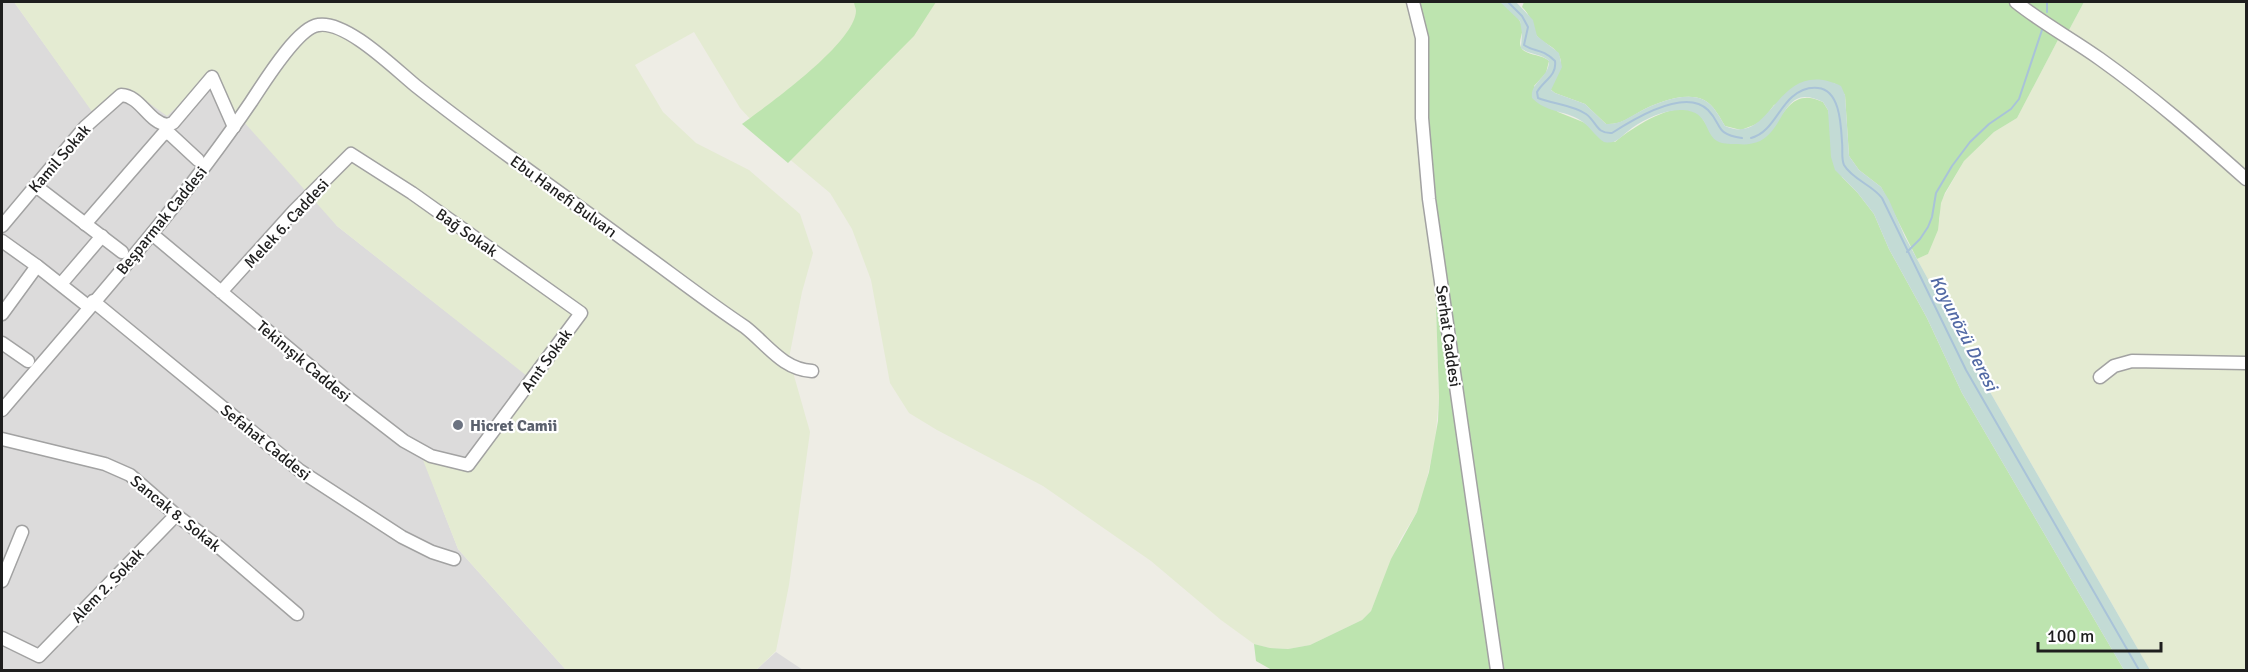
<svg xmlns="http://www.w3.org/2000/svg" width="2248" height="672" font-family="Signika,sans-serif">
<rect width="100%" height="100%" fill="#eeede5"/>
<g fill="#dcdbdb">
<path d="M2 2H14L93 112 128 88 214 72 337 226 528 376 471 469 424 461 458 549 566 670H2Z"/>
<path d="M776 652 803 670H756Z"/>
</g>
<g fill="#e4ebd2">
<path d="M14 2H1407L1416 30 1418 48V131L1423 200 1435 277 1439 397 1435 442 1423 496 1417 512 1400 540 1371 611 1362 620 1310 645 1288 649 1270 648 1254 644 1221 620 1151 561 1043 486 937 430 909 413 890 383 871 280 852 229 830 193 781 152 740 108 694 32 635 65 663 112 696 143 749 170 800 214 813 253 802 292 789 358 810 432 789 585 776 651 756 670H566L458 549 423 460 471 469 527 376 337 226 234 111 214 73 167 116 128 88 93 113Z"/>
<path d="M2084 2H2246V171L2069 30Z"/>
<path d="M2060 36 2168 116 2246 184V670H2150L1982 378 1917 259 1928 254 1940 218V203L1964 161 1994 132 2017 118Z"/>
</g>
<g fill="#bde4af">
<path d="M854 2H936L914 36 788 163 742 124C768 105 855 43 856 11 856 8 854 5 854 2Z"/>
<path d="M1407 2H1500C1508 7 1520 16 1522 27 1524 34 1516 43 1523 50 1530 56 1541 54 1549 61L1546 73 1534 86 1558 112 1583 122 1615 142C1632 128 1677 97 1699 114 1702 117 1704 122 1707 125 1716 135 1729 145 1742 144 1784 143 1779 81 1823 102L1828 110 1842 177 1857 192 1874 214 1889 249 1927 318 1962 393 2124 670H1272L1256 661 1254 644 1270 648 1288 649 1310 645 1362 620 1371 611 1391 559 1417 512 1429 472 1438 421 1439 397 1435 277 1423 200 1418 131 1416 30Z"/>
<path d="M1524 2H2084L2069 30 2060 36 2017 118 1994 132 1964 161 1945 193 1941 203 1938 230 1928 254 1917 259 1881 187 1859 170 1849 156 1845 95 1834 83 1774 105 1762 121 1754 125 1741 130 1725 126C1720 118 1714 105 1704 100 1687 91 1657 102 1641 111 1629 118 1620 125 1606 124L1585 104 1555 93 1550 89C1555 73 1570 64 1553 48 1548 44 1541 41 1537 36 1531 28 1534 19 1522 7Z"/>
</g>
<path fill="#c3dbd5" d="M1500 2H1516L1533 20 1537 36 1559 53 1562 67 1551 90 1555 93 1585 104 1606 124C1620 125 1629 117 1641 111 1657 102 1687 91 1704 100 1714 105 1720 118 1725 126 1774 148 1775 55 1841 86L1845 95 1849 156 1859 170 1881 187 1889 200 1905 237 1982 378 2150 670H2124L1962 393 1927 318 1889 249 1874 214 1857 192 1835 170 1831 157 1828 110 1823 102C1783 82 1786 128 1760 141 1753 144 1745 145 1738 144 1732 144 1724 144 1719 142 1703 135 1711 112 1683 110 1666 109 1646 118 1632 128 1622 135 1617 145 1604 142 1596 137 1591 128 1583 122 1567 110 1548 114 1532 98 1530 82 1549 78 1549 61 1541 53 1529 55 1521 48L1522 33 1520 21Z"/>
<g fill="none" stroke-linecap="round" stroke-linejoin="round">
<g stroke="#a9c3d8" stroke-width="2">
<path d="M1508 2 1522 16 1528 27 1524 45C1534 52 1542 48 1555 61 1557 76 1544 80 1537 92L1538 98C1553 104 1573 105 1586 114 1597 122 1596 134 1612 133 1632 120 1685 87 1708 110 1723 125 1714 134 1742 138"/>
<path d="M2047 12V2"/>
<path d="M1751 138C1771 133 1778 109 1792 97 1799 91 1809 87 1818 88 1840 90 1841 125 1842 142 1843 150 1841 158 1844 165 1852 179 1872 185 1882 198L1966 370 2139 670"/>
<path d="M1907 252 1920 239 1928 227 1932 217 1936 193 1952 166 1970 142 1989 124 2011 109 2019 99 2043 27"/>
</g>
<defs>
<g id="minor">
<path d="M1413 2 1422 38V118L1429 199 1497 670"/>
<path d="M2016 2C2042 23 2072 39 2100 59 2152 96 2199 137 2246 179"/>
<path d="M41 190 122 252"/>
<path d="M85 224 164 133 170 134 198 160"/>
<path d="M2 226 85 127 121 95C141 96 148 122 167 125L173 123 212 77 234 127"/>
<path d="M152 234 347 397 404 441 431 456 468 465 581 313 412 193 351 154 294 211 221 292"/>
<path d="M2 241 37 266 89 307"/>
<path d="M61 284 102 236"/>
<path d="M93 301 299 470 402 537 432 552 454 559"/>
<path d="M2 314 37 266"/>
<path d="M2 343 28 361"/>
<path d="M2100 377 2114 366 2132 361 2246 363"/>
<path d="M2 410C87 310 177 211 251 102 263 84 297 28 318 25 346 20 394 68 416 86 484 140 554 188 623 239 664 268 703 299 745 327 767 344 782 369 812 371"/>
<path d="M2 439 105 464 130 475 176 515 219 547 297 614"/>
<path d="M2 581 22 532"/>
<path d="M2 638 39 656 176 515"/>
</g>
</defs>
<use href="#minor" stroke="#a2a2a2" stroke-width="15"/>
<use href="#minor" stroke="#fff" stroke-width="12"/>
</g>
<circle fill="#6b7280" stroke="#fff" stroke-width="2" cx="458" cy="425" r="6"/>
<g text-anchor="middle" stroke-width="4.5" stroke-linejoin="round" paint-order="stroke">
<g font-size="16" fill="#1e1e1e" stroke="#fff">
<text transform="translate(59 158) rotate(-49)" y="6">Kamil Sokak</text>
<text transform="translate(564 196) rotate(36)" y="6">Ebu Hanefi Bulvarı</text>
<text transform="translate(161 220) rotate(-51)" y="6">Beşparmak Caddesi</text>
<text transform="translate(286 223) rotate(-47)" y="6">Melek 6. Caddesi</text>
<text transform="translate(467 232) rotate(35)" y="6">Bağ Sokak</text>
<text transform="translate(1449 336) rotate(82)" y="6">Serhat Caddesi</text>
<text transform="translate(546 360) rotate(-54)" y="6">Anıt Sokak</text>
<text transform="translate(304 361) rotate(40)" y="6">Tekinışık Caddesi</text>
<text transform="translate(266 442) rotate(39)" y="6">Sefahat Caddesi</text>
<text transform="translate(176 513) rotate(39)" y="6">Sancak 8. Sokak</text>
<text transform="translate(107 585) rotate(-46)" y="6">Alem 2. Sokak</text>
</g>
<g font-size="16" font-weight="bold" fill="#5b616d" stroke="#fff" text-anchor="start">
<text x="470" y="431">Hicret Camii</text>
</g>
<g font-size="18" font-style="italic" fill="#536aa5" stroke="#fff">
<text transform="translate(1964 333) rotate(63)" y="6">Koyunözü Deresi</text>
</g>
</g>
<rect width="2248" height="672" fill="none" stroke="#1e1e1e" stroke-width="6"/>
<path d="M2038 642v9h123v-9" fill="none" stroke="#1e1e1e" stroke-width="3"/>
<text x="2047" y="642" font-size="18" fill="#1e1e1e" stroke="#ffffff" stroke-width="4.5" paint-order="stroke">100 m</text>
</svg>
